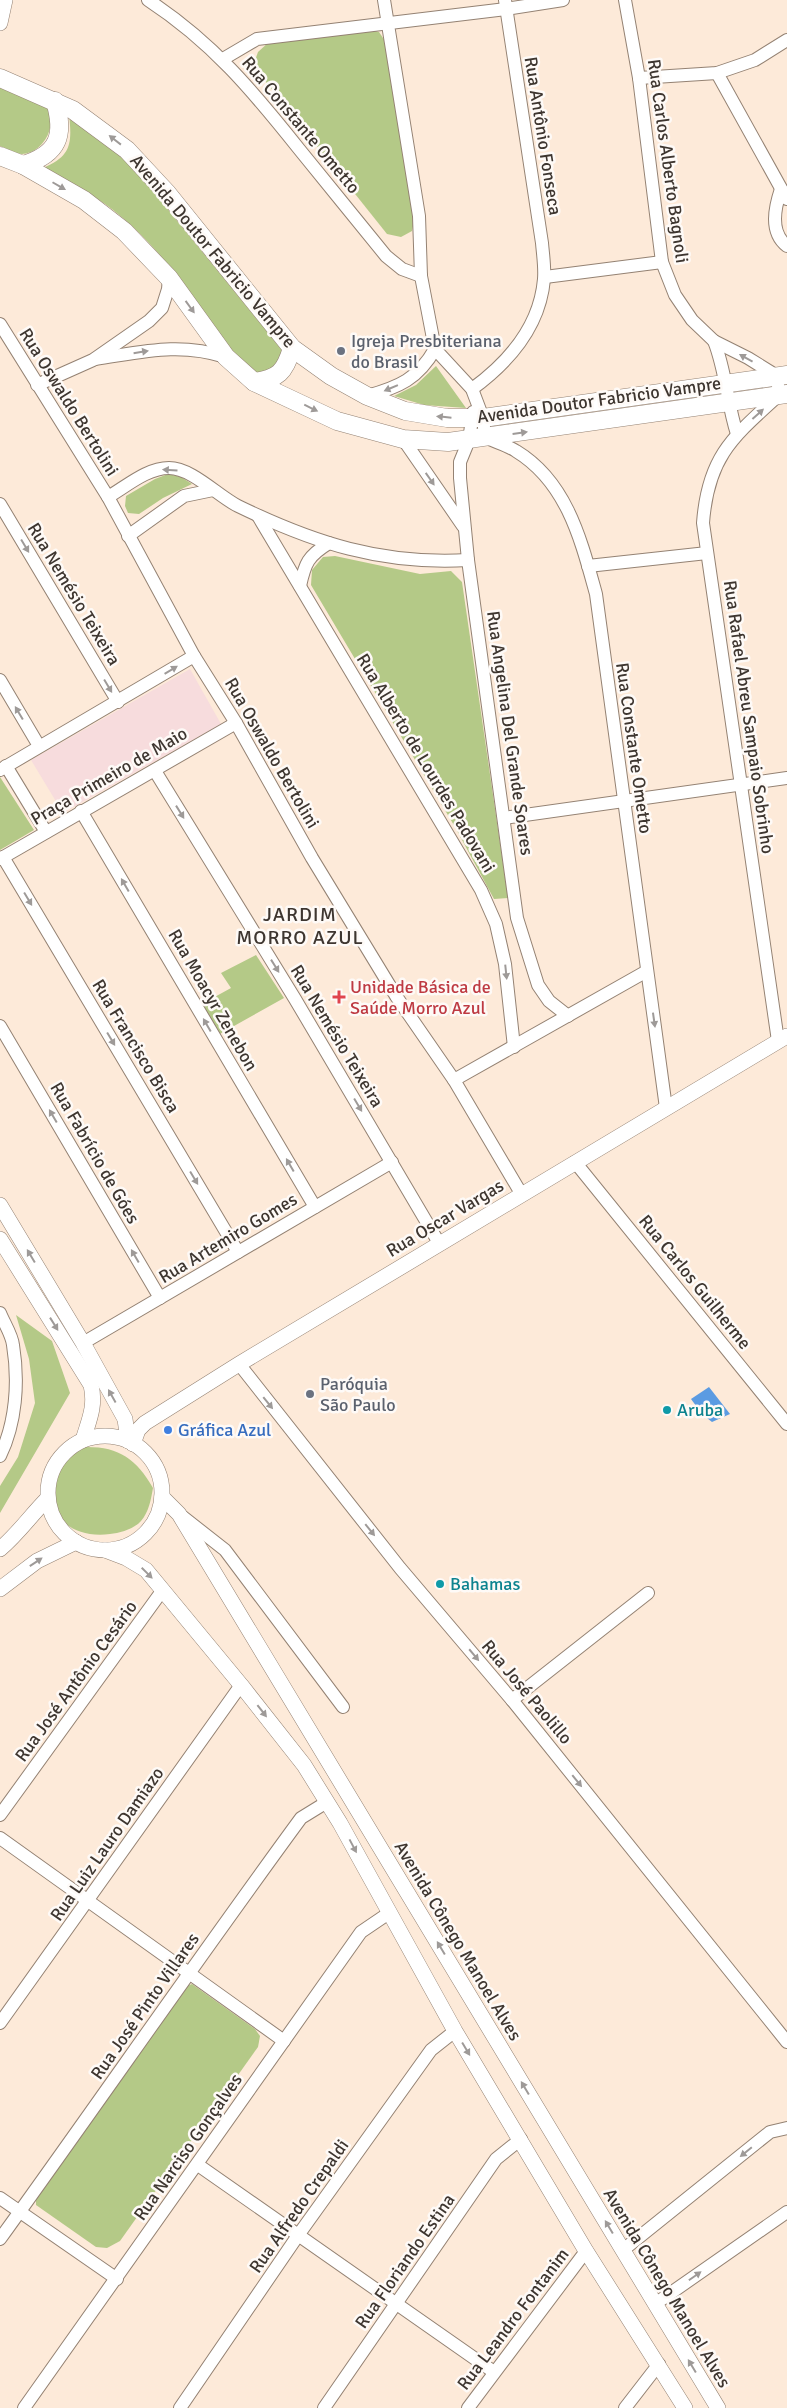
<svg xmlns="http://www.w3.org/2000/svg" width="787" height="2408" font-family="Signika,sans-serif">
<rect width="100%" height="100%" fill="#fdead9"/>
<path fill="#f7dcdd" d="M190 669 221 724 63 813 31 760Z"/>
<g fill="#b4c987">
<path d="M364 28 379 32 387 44 415 217 412 231 401 237 387 234 253 66 258 52 269 42Z"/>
<path d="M0 86C12 91 30 94 41 102 62 118 46 153 22 154 15 154 6 148 0 146Z"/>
<path d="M69 114 111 144 140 175 278 345 283 352 284 360 259 376C225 350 205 314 180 280 159 252 133 224 105 204 86 191 64 180 43 168 72 156 72 143 69 114Z"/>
<path d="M436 366 466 408 424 405 394 396 416 385Z"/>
<path d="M168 474 181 477 192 484 163 498 139 514 128 513 125 506 126 496 155 479Z"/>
<path d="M335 556 420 574 451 571 462 582 508 898 494 899 455 827 311 585 312 570 323 557Z"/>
<path d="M0 777 34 830 0 850Z"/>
<path d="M256 955 284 998 218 1035 200 1005 231 988 221 973Z"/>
<path d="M16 1315 52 1341 70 1393 0 1513V1486L18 1457 35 1403 29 1359Z"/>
<path d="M83 1447C118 1446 136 1458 153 1488 151 1499 149 1512 141 1521 134 1529 120 1533 110 1534 46 1542 28 1473 83 1447Z"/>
<path d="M192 1984 255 2029 260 2036 258 2047 120 2241 107 2248 96 2247 36 2205V2198L187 1986Z"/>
</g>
<path fill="#5b9be2" d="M709 1387 730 1414 712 1422 702 1414 691 1399Z"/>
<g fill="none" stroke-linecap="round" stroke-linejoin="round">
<defs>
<g id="minor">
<path d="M148 0C212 42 252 90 299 149 328 185 357 220 386 256L402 269 421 276"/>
<path d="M384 0 419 216 421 276 435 349 472 389 483 418 485 437C495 442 507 445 516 451 567 482 581 540 596 594L666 1108"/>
<path d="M625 0 639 78 662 262 675 295 692 320 714 341 748 358 777 376 779 395C733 437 708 456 703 523L778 1041"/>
<path d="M223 59 257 39 506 9 563 0"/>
<path d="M717 73 787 199"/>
<path d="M639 78 717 73 755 60 787 40"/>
<path d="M781 189C775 207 769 232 787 246"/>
<path d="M545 277 662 262"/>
<path d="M0 324 108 497 194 656 236 723 312 858 396 996 454 1080 522 1195"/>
<path d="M714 341C726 371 727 403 737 434"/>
<path d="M95 359C143 352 179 342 226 357"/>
<path d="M37 385 93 360 149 321 162 308 168 289 169 278"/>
<path d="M472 389C509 362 540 327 544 279 545 267 543 255 542 243L505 0"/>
<path d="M367 396C399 387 418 379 435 349"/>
<path d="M473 412 469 440 460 462V478L468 560 517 918 538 985 549 1001 568 1016"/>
<path d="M403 439 463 526"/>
<path d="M108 497C127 486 147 468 169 468 192 468 218 496 238 506 314 543 382 565 468 560"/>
<path d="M0 504 118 702"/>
<path d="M258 516 481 890 496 924 505 964 514 1047"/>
<path d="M128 536 184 496 213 490"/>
<path d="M588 566 707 553"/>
<path d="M300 586C305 563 308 556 329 543"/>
<path d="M0 680 39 746"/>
<path d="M6 766 46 832"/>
<path d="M0 770 194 656"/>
<path d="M155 771 295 999 439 1243"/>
<path d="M81 811 315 1207"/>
<path d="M504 818 787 778"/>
<path d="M3 857 238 1252"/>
<path d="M0 859 236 723"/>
<path d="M0 1026 160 1298"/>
<path d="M454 1080 647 971"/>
<path d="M575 1162 787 1424"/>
<path d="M0 1313C4 1323 12 1335 13 1345 19 1382 16 1423 0 1456"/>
<path d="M83 1343 392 1162"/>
<path d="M239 1364 400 1568 512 1700 787 2042"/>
<path d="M183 1517 225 1550 343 1707"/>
<path d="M512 1700 648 1593"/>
<path d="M0 1815 162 1591"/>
<path d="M0 1838 284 2041"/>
<path d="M0 2023 241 1685"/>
<path d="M198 2165 494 2372"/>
<path d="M0 2198 117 2279"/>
<path d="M0 2239C101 2099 199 1957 301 1818L327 1802"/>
<path d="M623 2250 770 2132 787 2128"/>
<path d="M655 2304 787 2212"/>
<path d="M24 2408 361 1932 389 1913"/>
<path d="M180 2408 299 2234 431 2050 455 2031"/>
<path d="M324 2408 496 2159 521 2139"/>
<path d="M468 2408 586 2251"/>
<path d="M625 2408 659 2364"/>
</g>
<g id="tertiary">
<path d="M0 23 5 0"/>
<path d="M0 1205 83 1343 125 1419 128 1441"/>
<path d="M0 1239 91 1385C96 1406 89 1420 83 1440"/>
<circle cx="105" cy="1493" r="57"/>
<path d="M133 1444 138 1430 145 1423 239 1364 787 1036"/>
<path d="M162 1497 179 1514 718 2408"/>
<path d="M0 1549C18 1534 31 1515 48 1498"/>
<path d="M105 1550 126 1558 146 1570 241 1685 304 1765 340 1823 455 2031 586 2251 685 2408"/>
<path d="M0 1589 37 1561 76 1542"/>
</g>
<g id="secondary">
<path d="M0 78 73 110 127 150 167 193 292 348 331 376 367 396 405 411 447 418H483L787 375"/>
<path d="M0 156 23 165 84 200 124 231 169 278 226 357 254 382 337 421 403 439 448 442 787 394"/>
<path d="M23 165C59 154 65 135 55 101"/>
<path d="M254 382C278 379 285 372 292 348"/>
</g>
</defs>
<use href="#minor" stroke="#948273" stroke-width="14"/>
<use href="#tertiary" stroke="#948273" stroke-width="16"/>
<use href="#secondary" stroke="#948273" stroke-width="19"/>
<use href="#minor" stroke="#fff" stroke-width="12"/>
<use href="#tertiary" stroke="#fff" stroke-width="15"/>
<use href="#secondary" stroke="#fff" stroke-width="18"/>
</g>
<defs><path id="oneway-solid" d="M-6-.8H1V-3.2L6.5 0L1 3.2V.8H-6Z" transform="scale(1.25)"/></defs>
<g fill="#9e9a98">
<use href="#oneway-solid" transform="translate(115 140) rotate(-142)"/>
<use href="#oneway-solid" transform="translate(59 186) rotate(30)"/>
<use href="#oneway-solid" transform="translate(190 307) rotate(54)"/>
<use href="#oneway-solid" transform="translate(141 352) rotate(-9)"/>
<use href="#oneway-solid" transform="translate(746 358) rotate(-151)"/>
<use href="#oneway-solid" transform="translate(391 388) rotate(157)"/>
<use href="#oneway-solid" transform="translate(311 408) rotate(26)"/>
<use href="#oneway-solid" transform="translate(758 414) rotate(-42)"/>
<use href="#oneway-solid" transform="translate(444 417) rotate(-174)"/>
<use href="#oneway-solid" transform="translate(520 433) rotate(-8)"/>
<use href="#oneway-solid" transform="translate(170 470) rotate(-176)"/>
<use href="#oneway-solid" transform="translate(430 479) rotate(55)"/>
<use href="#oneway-solid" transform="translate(25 546) rotate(59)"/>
<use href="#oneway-solid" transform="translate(171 670) rotate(-31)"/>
<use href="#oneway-solid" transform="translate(108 686) rotate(59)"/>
<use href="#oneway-solid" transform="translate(19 713) rotate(-121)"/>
<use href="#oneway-solid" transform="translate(180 812) rotate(58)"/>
<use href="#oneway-solid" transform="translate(125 885) rotate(-120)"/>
<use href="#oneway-solid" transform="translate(28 899) rotate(59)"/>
<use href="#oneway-solid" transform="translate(275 966) rotate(58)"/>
<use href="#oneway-solid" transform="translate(506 972) rotate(84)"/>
<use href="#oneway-solid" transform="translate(654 1020) rotate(82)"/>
<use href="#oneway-solid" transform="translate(207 1025) rotate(-120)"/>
<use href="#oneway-solid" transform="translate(111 1039) rotate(59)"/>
<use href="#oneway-solid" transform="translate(358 1105) rotate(59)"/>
<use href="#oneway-solid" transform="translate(53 1116) rotate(-120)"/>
<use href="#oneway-solid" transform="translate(290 1165) rotate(-120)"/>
<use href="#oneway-solid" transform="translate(194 1178) rotate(59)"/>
<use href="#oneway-solid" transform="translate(31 1256) rotate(-121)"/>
<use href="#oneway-solid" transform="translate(135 1256) rotate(-120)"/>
<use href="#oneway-solid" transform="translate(54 1324) rotate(58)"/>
<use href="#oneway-solid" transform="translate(112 1396) rotate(-119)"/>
<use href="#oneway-solid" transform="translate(268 1403) rotate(51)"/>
<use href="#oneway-solid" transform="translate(370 1530) rotate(51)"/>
<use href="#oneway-solid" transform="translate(36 1562) rotate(-34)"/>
<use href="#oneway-solid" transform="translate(147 1573) rotate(45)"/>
<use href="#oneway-solid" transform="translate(474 1655) rotate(50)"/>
<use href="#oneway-solid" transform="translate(262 1711) rotate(52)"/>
<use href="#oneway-solid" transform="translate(577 1781) rotate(51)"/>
<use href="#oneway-solid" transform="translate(353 1846) rotate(62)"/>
<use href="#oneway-solid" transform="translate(441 1948) rotate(-121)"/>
<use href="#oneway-solid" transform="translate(466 2049) rotate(59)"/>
<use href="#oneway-solid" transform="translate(525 2088) rotate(-121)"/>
<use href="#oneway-solid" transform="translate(746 2152) rotate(141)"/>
<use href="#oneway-solid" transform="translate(609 2227) rotate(-121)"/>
<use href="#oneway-solid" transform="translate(695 2276) rotate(-35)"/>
<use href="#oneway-solid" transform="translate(692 2366) rotate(-121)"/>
</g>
<g fill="#6b7280" stroke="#fefaf7" stroke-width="2">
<circle cx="341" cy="351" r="5"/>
<circle cx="310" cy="1394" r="5"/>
</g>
<path fill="#e0444e" stroke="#fefaf7" stroke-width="2" d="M336.5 989.5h5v5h5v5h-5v5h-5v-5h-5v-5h5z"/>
<g fill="#0f9aa8" stroke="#fefaf7" stroke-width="2">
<circle cx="667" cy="1410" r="5"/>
<circle cx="440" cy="1584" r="5"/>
</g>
<circle fill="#3f7fe0" stroke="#fefaf7" stroke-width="2" cx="168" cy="1430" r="5"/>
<g text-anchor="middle" stroke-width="5" stroke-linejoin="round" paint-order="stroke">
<g font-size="18" fill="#3e3630" stroke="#fefaf7">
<text transform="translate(301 125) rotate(50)" y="6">Rua Constante Ometto</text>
<text transform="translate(543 136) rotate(81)" y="6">Rua Antônio Fonseca</text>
<text transform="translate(668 161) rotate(82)" y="6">Rua Carlos Alberto Bagnoli</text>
<text transform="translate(213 251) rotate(50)" y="6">Avenida Doutor Fabricio Vampre</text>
<text transform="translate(599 400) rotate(-8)" y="6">Avenida Doutor Fabricio Vampre</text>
<text transform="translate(69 402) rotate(58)" y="6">Rua Oswaldo Bertolini</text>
<text transform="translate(74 594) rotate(59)" y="6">Rua Nemésio Teixeira</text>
<text transform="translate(749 717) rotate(82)" y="6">Rua Rafael Abreu Sampaio Sobrinho</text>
<text transform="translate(510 733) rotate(82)" y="6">Rua Angelina Del Grande Soares</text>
<text transform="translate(634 748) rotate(82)" y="6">Rua Constante Ometto</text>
<text transform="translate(272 753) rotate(60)" y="6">Rua Oswaldo Bertolini</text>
<text transform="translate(426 763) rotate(59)" y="6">Rua Alberto de Lourdes Padovani</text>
<text transform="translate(109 776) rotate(-30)" y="6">Praça Primeiro de Maio</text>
<text transform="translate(213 1000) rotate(60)" y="6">Rua Moacyr Zenebon</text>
<text transform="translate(337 1036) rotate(59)" y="6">Rua Nemésio Teixeira</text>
<text transform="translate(136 1046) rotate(59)" y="6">Rua Francisco Bisca</text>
<text transform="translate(95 1153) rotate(60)" y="6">Rua Fabrício de Góes</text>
<text transform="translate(445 1218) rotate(-31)" y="6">Rua Oscar Vargas</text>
<text transform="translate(228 1238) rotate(-31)" y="6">Rua Artemiro Gomes</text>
<text transform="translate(695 1282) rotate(51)" y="6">Rua Carlos Guilherme</text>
<text transform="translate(76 1681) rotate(-54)" y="6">Rua José Antônio Cesário</text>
<text transform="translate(527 1692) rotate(50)" y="6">Rua José Paolillo</text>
<text transform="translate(107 1844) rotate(-55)" y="6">Rua Luiz Lauro Damiazo</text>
<text transform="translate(458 1941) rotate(59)" y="6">Avenida Cônego Manoel Alves</text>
<text transform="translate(145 2006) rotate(-55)" y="6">Rua José Pinto Villares</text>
<text transform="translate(188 2147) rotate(-55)" y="6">Rua Narciso Gonçalves</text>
<text transform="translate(299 2206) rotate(-55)" y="6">Rua Alfredo Crepaldi</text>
<text transform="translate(405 2261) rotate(-55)" y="6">Rua Floriando Estina</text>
<text transform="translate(667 2288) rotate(59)" y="6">Avenida Cônego Manoel Alves</text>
<text transform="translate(513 2319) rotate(-53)" y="6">Rua Leandro Fontanim</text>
</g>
<g font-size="18" fill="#5b616d" stroke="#fefaf7" text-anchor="start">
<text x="351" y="347">Igreja Presbiteriana<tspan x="351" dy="21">do Brasil</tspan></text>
<text x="320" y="1390">Paróquia<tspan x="320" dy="21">São Paulo</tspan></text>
</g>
<g font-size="18" fill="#be3a42" stroke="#fefaf7" text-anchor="start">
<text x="350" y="993">Unidade Básica de<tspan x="350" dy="21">Saúde Morro Azul</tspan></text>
</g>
<g font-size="18" fill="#0d838f" stroke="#fefaf7" text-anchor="start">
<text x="677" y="1416">Aruba</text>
<text x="450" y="1590">Bahamas</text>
</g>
<g font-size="18" fill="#366cbe" stroke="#fefaf7" text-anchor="start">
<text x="178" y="1436">Gráfica Azul</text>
</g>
<g font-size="20" letter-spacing="1" fill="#3e3630" stroke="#fefaf7">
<text x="300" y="921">JARDIM<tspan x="300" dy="23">MORRO AZUL</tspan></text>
</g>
</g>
</svg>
